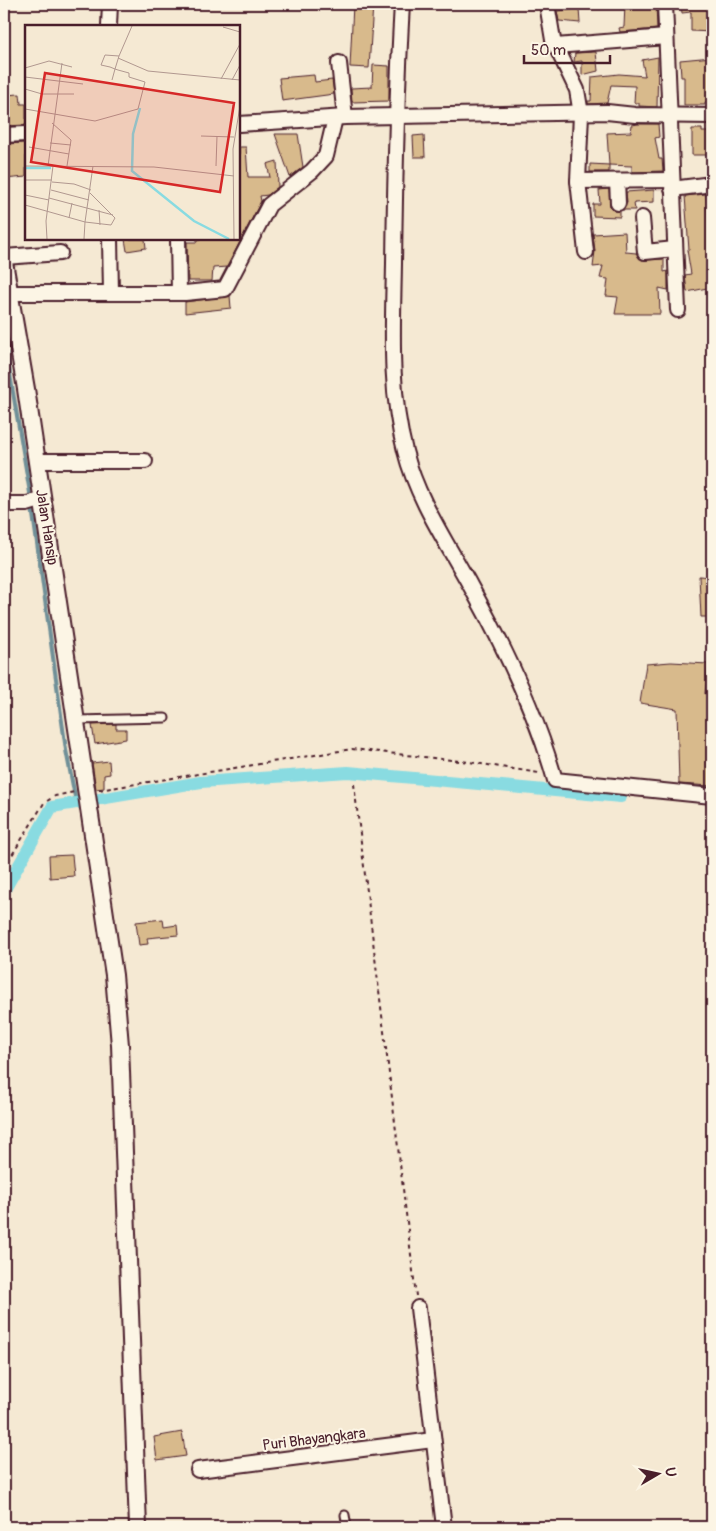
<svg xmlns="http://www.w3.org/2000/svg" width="716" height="1531" font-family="Pangolin,sans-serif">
<rect width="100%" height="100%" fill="#f5e9d3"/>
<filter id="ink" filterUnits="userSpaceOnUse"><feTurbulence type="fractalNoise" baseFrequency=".02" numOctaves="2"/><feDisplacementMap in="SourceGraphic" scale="10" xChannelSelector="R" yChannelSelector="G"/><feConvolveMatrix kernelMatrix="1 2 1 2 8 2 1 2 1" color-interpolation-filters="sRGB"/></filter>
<g filter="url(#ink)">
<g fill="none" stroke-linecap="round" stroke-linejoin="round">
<path stroke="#709098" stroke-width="4" d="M4 339 30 493 66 750 76 802"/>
<path stroke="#89dbe1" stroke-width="12" d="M4 891 52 807 201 782 348 772 621 797"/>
</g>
<g fill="#d8ba8c" stroke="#4a1f2b">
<path d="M353 4H373L369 68 350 67Z"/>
<path d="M625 4H656L657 29 620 32 619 28 624 27Z"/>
<path d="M681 4H712V32L691 31V12L682 13Z"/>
<path d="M579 9 580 23 559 21 557 11Z"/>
<path d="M596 52 598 71 582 75V61L574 62 575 53Z"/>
<path d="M658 57 657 107 639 106V103H634L635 86 611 85 607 103 588 104V101H591L592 77 619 74 645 76 642 60Z"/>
<path d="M712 57V102H705V105H684V77H681L680 60Z"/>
<path d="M373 65 389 66V101L352 102 351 88 372 87Z"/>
<path d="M314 75 315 82 332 80 334 94 282 101 279 78Z"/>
<path d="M20 94 21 104H26V125L4 126V95Z"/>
<path d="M638 124H658L659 137 655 138 659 159H662L663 171 632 172V166L609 165 607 133 631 132 632 125Z"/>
<path d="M692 129H702V132H712V155H692Z"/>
<path d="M275 134H298L303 167 290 177Z"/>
<path d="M424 135 425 157H414L413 136Z"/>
<path d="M26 143V177L4 179V144Z"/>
<path d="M239 147H246L248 177H270L267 164 277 161 278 187 268 195 260 196 261 201 227 267 213 268 212 281H188L187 242H197V239H239Z"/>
<path d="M590 164 609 165V172H590Z"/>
<path d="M609 189 610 207 614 211H620V217L593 216V204H600L599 190Z"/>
<path d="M654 190V202L634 203 635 210H622L627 203 626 192Z"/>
<path d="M706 194 709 232H712V287L687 292 685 275 691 274 687 250H689L685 196Z"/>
<path d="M625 232 626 252 636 253 642 260 664 259V272L668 271V290L659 288 660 314H615L618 297 606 296 608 279 600 278 603 266 593 267 595 251 593 234Z"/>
<path d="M125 239H145L146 248 127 251Z"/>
<path d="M230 296 231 308 185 313V302Z"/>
<path d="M699 576 712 577V617H701Z"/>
<path d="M671 662 708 664 705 694H712V786L679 784 677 709 640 703 646 664Z"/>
<path d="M116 724V729H126V739L95 744 92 725Z"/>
<path d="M109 761 110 774 104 775V788L96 789 92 763Z"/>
<path d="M72 855 74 876 50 878 49 856Z"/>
<path d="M163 919 164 927 177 925 178 935 147 938 148 944 139 945 136 922Z"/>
<path d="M182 1432 186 1456 157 1460 154 1437Z"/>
</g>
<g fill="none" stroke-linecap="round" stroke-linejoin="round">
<defs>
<g id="service">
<path d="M77 720 165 718"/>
<path d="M345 1515 347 1527"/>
</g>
<g id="minor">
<path d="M402 4C397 91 395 177 394 264 393 327 389 390 405 451 417 499 447 543 471 587 505 648 536 712 555 780L712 796"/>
<path d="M547 4 553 40 577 90 581 114 578 181 586 252"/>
<path d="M665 4 678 310"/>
<path d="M109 26 110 4"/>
<path d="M556 46 666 37"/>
<path d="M339 63 345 117"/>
<path d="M239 124 345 117 607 112 635 115 712 116"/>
<path d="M4 135 26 134"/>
<path d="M578 181 672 180"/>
<path d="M617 181 618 203"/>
<path d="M672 189 712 184"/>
<path d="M642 218 645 252 675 249"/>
<path d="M110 239 111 292"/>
<path d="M178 239 179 293"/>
<path d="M4 257 60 253"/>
<path d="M10 293H185L225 289 269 205 312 171 326 156 335 118"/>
<path d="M37 461H145"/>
<path d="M4 504H27L43 499"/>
<path d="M418 1308 444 1527"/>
<path d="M198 1470 433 1440"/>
</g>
<path id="tertiary" d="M4 262 26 389 114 975 120 1045 138 1527"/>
</defs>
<use href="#service" stroke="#4a1f2b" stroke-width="11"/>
<use href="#minor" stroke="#4a1f2b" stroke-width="18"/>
<use href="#tertiary" stroke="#4a1f2b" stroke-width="20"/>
<g stroke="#4a1f2b" stroke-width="2" stroke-dasharray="4 4" stroke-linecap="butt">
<path d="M354 784 416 1296"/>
<path d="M99 790 352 749 469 762 539 773"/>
<path d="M4 868 44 803 55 796 74 792"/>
</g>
<use href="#service" stroke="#fcf5e5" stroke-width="7"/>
<use href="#minor" stroke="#fcf5e5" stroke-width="14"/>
<use href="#tertiary" stroke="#fcf5e5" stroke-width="16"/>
</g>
</g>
<g text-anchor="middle" stroke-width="4" stroke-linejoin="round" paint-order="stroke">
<g font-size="15" fill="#4a1f2b" stroke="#fcf5e5">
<text transform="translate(47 527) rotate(81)" y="5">Jalan Hansip</text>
<text transform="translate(314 1439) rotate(-7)" y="5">Puri Bhayangkara</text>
</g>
</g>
<g transform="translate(25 25)">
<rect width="215" height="215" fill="#f5e9d3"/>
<path fill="none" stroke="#89dbe1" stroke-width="2.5" d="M115 83 108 109 107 146 169 196 204 214M0 143H26"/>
<path fill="none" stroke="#b19890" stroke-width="1" d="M198 2 215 7M94 31 107 1M93 33 123 46 215 55M0 43 24 36 47 42M0 52 58 59M196 54 215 19M207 55 215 40M0 64 17 69H49M0 84 70 96 113 84 120 57 104 52V48L93 45 90 44 85 42 76 40 80 30 94 31 90 44 87 55M27 98 46 115 42 141M176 111 209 112M25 118 46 120M4 122 44 129M0 141 129 142 209 151M23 141 37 38M191 141 192 111M0 155H27M27 157 49 159 66 165M26 165 64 175M0 170 24 175M24 173 88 190M0 180 60 197 68 141M74 185 75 200M44 193 47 178M22 214 21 196 28 141M59 214 60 197 86 200 90 193 65 168M209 214 208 124 215 81"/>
<path fill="#d62828" fill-opacity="0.15" stroke="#d62828" stroke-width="2.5" d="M20 48 209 78 195 167 6 137Z"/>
<rect width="215" height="215" fill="none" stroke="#4a1f2b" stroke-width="2.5"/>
</g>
<rect width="716" height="1531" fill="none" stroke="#fcf5e5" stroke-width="20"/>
<rect x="10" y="10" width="696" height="1511" fill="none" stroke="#4a1f2b" stroke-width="2" filter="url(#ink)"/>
<g transform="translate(658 1474) rotate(81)" stroke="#fcf5e5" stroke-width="4" paint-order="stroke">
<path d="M0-4L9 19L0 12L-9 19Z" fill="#4a1f2b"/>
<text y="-8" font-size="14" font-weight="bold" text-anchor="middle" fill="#4a1f2b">U</text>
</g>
<path d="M524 55v8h86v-8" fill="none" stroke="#4a1f2b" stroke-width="2.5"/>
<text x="531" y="55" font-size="15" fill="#4a1f2b" stroke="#fcf5e5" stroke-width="4" paint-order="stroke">50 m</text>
</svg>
